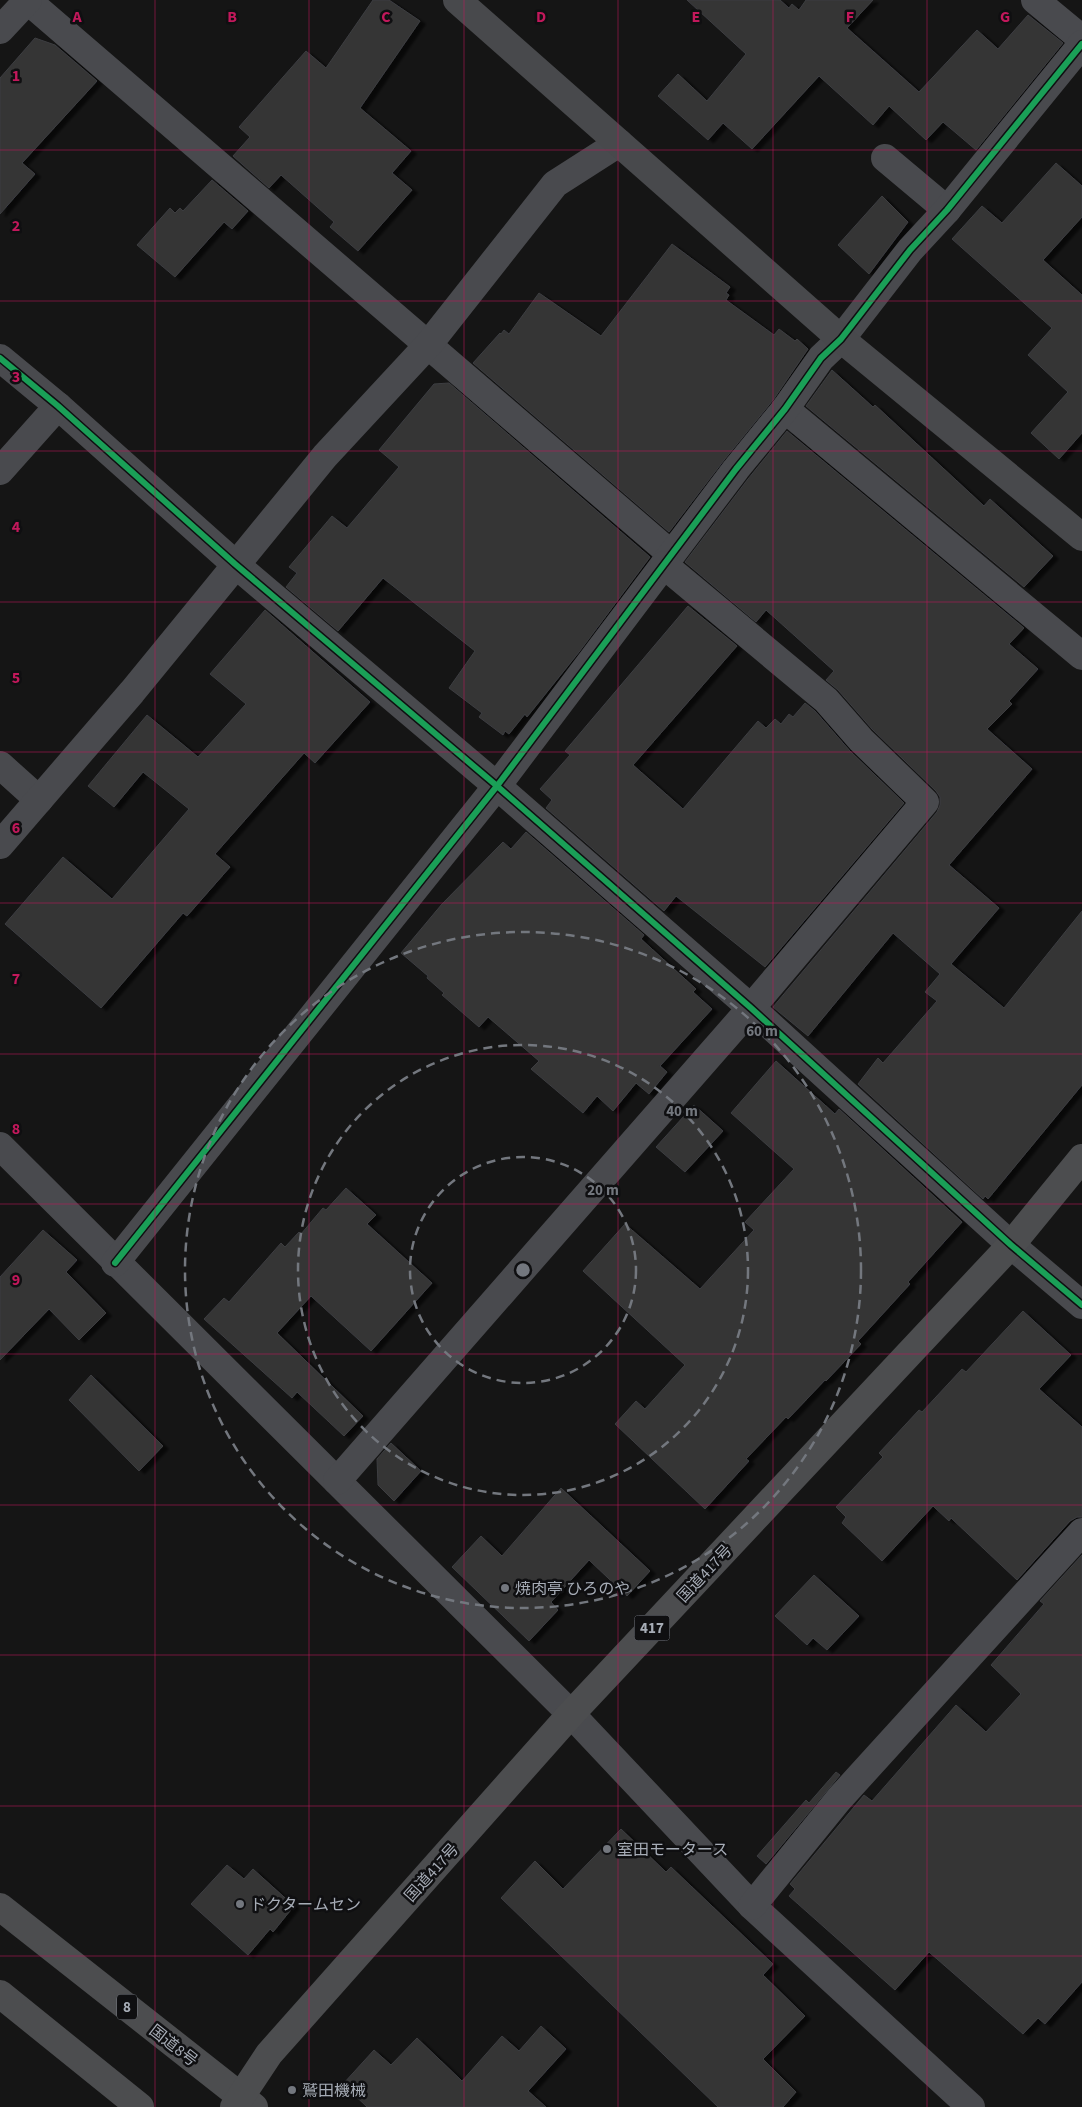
<svg xmlns="http://www.w3.org/2000/svg" width="1082" height="2107" font-family="'Source Sans 3','Noto Sans JP',sans-serif">
<defs>
<filter id="shadow"><feDropShadow dx="5.5" dy="3" stdDeviation="1" flood-color="#0009"/></filter>
</defs>
<rect width="100%" height="100%" fill="#151515"/>
<g fill="#343436" stroke="#3d3e41" filter="url(#shadow)">
<path d="M373 0H389L420 21 360 108 411 151 392 173 412 190 358 251 330 227 334 222 281 175 269 188 233 156 250 137 239 127 306 51 326 68Z"/>
<path d="M687 0H780L789 8 792 4 799 10 806 0H873L847 28 919 92 977 30 998 49 1028 15 1063 43 976 150 943 122 926 140 889 106 873 125 819 76 752 149 723 123 708 140 658 96 678 74 707 101 746 54Z"/>
<path d="M35 38 55 45 97 81 22 163 35 174 0 214V78Z"/>
<path d="M1056 163 1082 186V217L1043 260 1082 295V433L1059 459 1031 433 1068 392 1028 355 1052 328 952 239 982 206 1002 223Z"/>
<path d="M212 180 248 211 232 229 224 222 175 277 137 245 170 208 175 213 180 208 183 211Z"/>
<path d="M882 196 908 222 869 274 838 245Z"/>
<path d="M672 244 730 287 726 293 729 295 726 300 774 335 779 329 795 341 797 339 808 349 773 400 724 460 669 532 473 363 500 333 501 334 504 330 509 334 539 293 601 336Z"/>
<path d="M832 370 873 407 875 405 984 506 990 499 1053 556 1024 587 806 406Z"/>
<path d="M449 383 650 557 579 652 527 717 525 714 509 734 505 731 503 735 479 717 482 713 449 688 475 651 383 578 338 631 286 587 297 573 289 567 332 516 347 528 399 467 379 450 434 384Z"/>
<path d="M787 431 1024 628 1009 644 1038 669 1009 701 1012 704 987 729 1032 769 949 865 999 908 951 964 1004 1008 1082 911V1085L988 1199 985 1196 983 1199 858 1084 878 1058 883 1063 937 1001 925 992 940 974 893 933 808 1036 773 1007 937 812 940 805V797L936 791 872 729 838 690 826 680 834 671 766 610 756 622 685 562 748 479Z"/>
<path d="M688 606 737 646 633 765 683 809 758 721 766 728 775 719 781 724 789 714 793 717 805 703 815 711 850 751 904 803 765 967 676 896 664 911 546 808 552 800 540 789 570 755 565 751Z"/>
<path d="M265 610 370 702 315 763 304 753 215 854 230 867 187 916 183 913 101 1008 5 924 63 857 112 899 189 809 143 772 114 807 88 786 147 715 198 757 246 704 210 674Z"/>
<path d="M526 832 644 935 641 939 696 989 693 992 712 1009 660 1066 667 1072 649 1094 636 1083 613 1111 597 1096 583 1113 531 1069 539 1061 488 1017 479 1027 442 995 444 993 427 978 428 976 401 953 442 904 503 842 511 849Z"/>
<path d="M776 1061 835 1114 839 1109 962 1222 908 1282 910 1284 858 1341 861 1344 826 1381 825 1380 788 1419 786 1417 746 1459 749 1461 705 1509 615 1424 636 1401 645 1409 685 1365 583 1271 625 1224 700 1289 754 1230 745 1222 794 1169 731 1113Z"/>
<path d="M694 1105 723 1131 685 1172 656 1147Z"/>
<path d="M346 1188 376 1215 367 1224 432 1283 371 1351 311 1296 277 1333 363 1416 344 1436 297 1392 292 1398 204 1319 224 1298 229 1302 281 1243 285 1247 299 1232 301 1234 323 1208 326 1210Z"/>
<path d="M43 1230 77 1260 66 1272 106 1313 79 1340 49 1309 0 1360V1277Z"/>
<path d="M1023 1311 1071 1355 1039 1389 1082 1427V1517H1077L1070 1521 1017 1580 951 1518 949 1521 933 1506 882 1561 842 1523 846 1517 836 1507 883 1457 879 1453 919 1410 922 1412 962 1369 966 1372Z"/>
<path d="M91 1375 163 1446 139 1471 69 1400Z"/>
<path d="M391 1443 421 1471 394 1501 378 1485 377 1459Z"/>
<path d="M561 1488 650 1571 627 1596 589 1560 551 1602 558 1610 529 1641 452 1567 481 1536 502 1556Z"/>
<path d="M1082 1555V1982L1045 2024 1038 2018 1023 2034 929 1952 895 1990 789 1896 795 1889 790 1884 864 1795 872 1801 956 1705 986 1732 1021 1694 991 1665 1044 1604 1040 1601Z"/>
<path d="M814 1575 859 1616 827 1650 813 1638 807 1645 775 1616Z"/>
<path d="M836 1772 840 1775 766 1864 757 1856 806 1800 809 1803Z"/>
<path d="M621 1829 666 1872 671 1867 773 1964 763 1975 805 2016 763 2059 796 2092 783 2107H718L501 1898 535 1861 563 1889Z"/>
<path d="M227 1865 244 1879 253 1869 294 1906 273 1932 270 1929 248 1955 191 1904Z"/>
<path d="M541 2026 566 2049 528 2091 546 2107H367L343 2084 374 2050 391 2065 417 2038 462 2081 502 2036 519 2051Z"/>
</g>
<g fill="none" stroke-linecap="round" stroke-linejoin="round">
<g stroke="#494a4e" stroke-width="28">
<path d="M27 0 671 554"/>
<path d="M1035 0 1082 39"/>
<path d="M0 30 28 0"/>
<path d="M885 158 947 210"/>
<path d="M0 358 58 406 235 564 497 786 751 1008 1011 1245 1082 1305"/>
<path d="M785 409 1082 656"/>
<path d="M0 471 58 406"/>
<path d="M0 765 39 800"/>
<path d="M0 845 132 692 325 456 428 345 555 184 619 143"/>
<path d="M0 1146 571 1714 752 1906 971 2107"/>
<path d="M115 1263 497 786 736 469 785 409 821 358 841 339 910 250 947 210 1082 44"/>
<path d="M337 1481 751 1008 925 802 861 740 826 700 664 565"/>
<path d="M752 1906 839 1799 1082 1532"/>
</g>
<path stroke="#48494c" stroke-width="28" d="M457 0 841 339 1082 537"/>
<g stroke="#4c4d4f" stroke-width="28">
<path d="M0 1907 254 2107"/>
<path d="M0 1994 140 2107"/>
<path d="M234 2107 269 2054 571 1714 1011 1245 1082 1158"/>
</g>
<defs>
<g id="cycleway">
<path d="M0 358 58 406 235 564 497 786 751 1008 1011 1245 1082 1305"/>
<path d="M115 1263 497 786 736 469 785 409 821 358 841 339 910 250 947 210 1082 44"/>
</g>
</defs>
<use href="#cycleway" stroke="#0f0f11" stroke-width="9"/>
<use href="#cycleway" stroke="#1a9f57" stroke-width="6"/>
</g>
<path fill="none" stroke="#c2185b" stroke-width="1" stroke-opacity="0.55" d="M155 0V2107M309 0V2107M464 0V2107M618 0V2107M773 0V2107M927 0V2107M0 150H1082M0 301H1082M0 451H1082M0 602H1082M0 752H1082M0 903H1082M0 1054H1082M0 1204H1082M0 1354H1082M0 1505H1082M0 1655H1082M0 1806H1082M0 1956H1082"/>
<g fill="none" stroke="#73777e" stroke-width="2.5" stroke-dasharray="9 6">
<circle cx="523" cy="1270" r="113"/>
<circle cx="523" cy="1270" r="225"/>
<circle cx="523" cy="1270" r="338"/>
</g>
<g fill="#73777e" stroke="#0f0f11" stroke-width="2">
<circle cx="505" cy="1588" r="5"/>
<circle cx="607" cy="1849" r="5"/>
<circle cx="240" cy="1904" r="5"/>
<circle cx="292" cy="2090" r="5"/>
</g>
<g text-anchor="middle" stroke-width="5" stroke-linejoin="round" paint-order="stroke">
<g fill="#0f0f11" stroke="#797d84" stroke-width="1">
<rect x="634.5" y="1615.5" width="35" height="25" rx="4"/>
<rect x="117" y="1994.5" width="20" height="25" rx="4"/>
</g>
<g font-size="15" font-weight="bold" fill="#a6acb6">
<text x="652" y="1633">417</text>
<text x="127" y="2012">8</text>
</g>
<g font-size="16" fill="#a6acb6" stroke="#0f0f11">
<text transform="translate(704 1573) rotate(-47)" y="6">国道417号</text>
<text transform="translate(431 1872) rotate(-48)" y="6">国道417号</text>
<text transform="translate(174 2045) rotate(38)" y="6">国道8号</text>
</g>
<g font-size="16" fill="#a6acb6" stroke="#0f0f11" text-anchor="start">
<text x="515" y="1594">焼肉亭 ひろのや</text>
<text x="617" y="1855">室田モータース</text>
<text x="250" y="1910">ドクタームセン</text>
<text x="302" y="2096">鷲田機械</text>
</g>
</g>
<g font-size="16" text-anchor="middle" font-weight="bold" fill="#c2185b" stroke="#0f0f11" stroke-width="5" stroke-linejoin="round" paint-order="stroke">
<text x="77" y="22">A</text>
<text x="232" y="22">B</text>
<text x="386" y="22">C</text>
<text x="541" y="22">D</text>
<text x="696" y="22">E</text>
<text x="850" y="22">F</text>
<text x="1005" y="22">G</text>
<text x="16" y="81">1</text>
<text x="16" y="231">2</text>
<text x="16" y="382">3</text>
<text x="16" y="532">4</text>
<text x="16" y="683">5</text>
<text x="16" y="833">6</text>
<text x="16" y="984">7</text>
<text x="16" y="1134">8</text>
<text x="16" y="1285">9</text>
</g>
<circle cx="523" cy="1270" r="8" fill="#73777e" stroke="#0f0f11" stroke-width="2.5"/>
<g font-size="15" text-anchor="middle" font-weight="bold" fill="#73777e" stroke="#0f0f11" stroke-width="5" stroke-linejoin="round" paint-order="stroke">
<text x="762" y="1036">60 m</text>
<text x="682" y="1116">40 m</text>
<text x="603" y="1195">20 m</text>
</g>
</svg>
